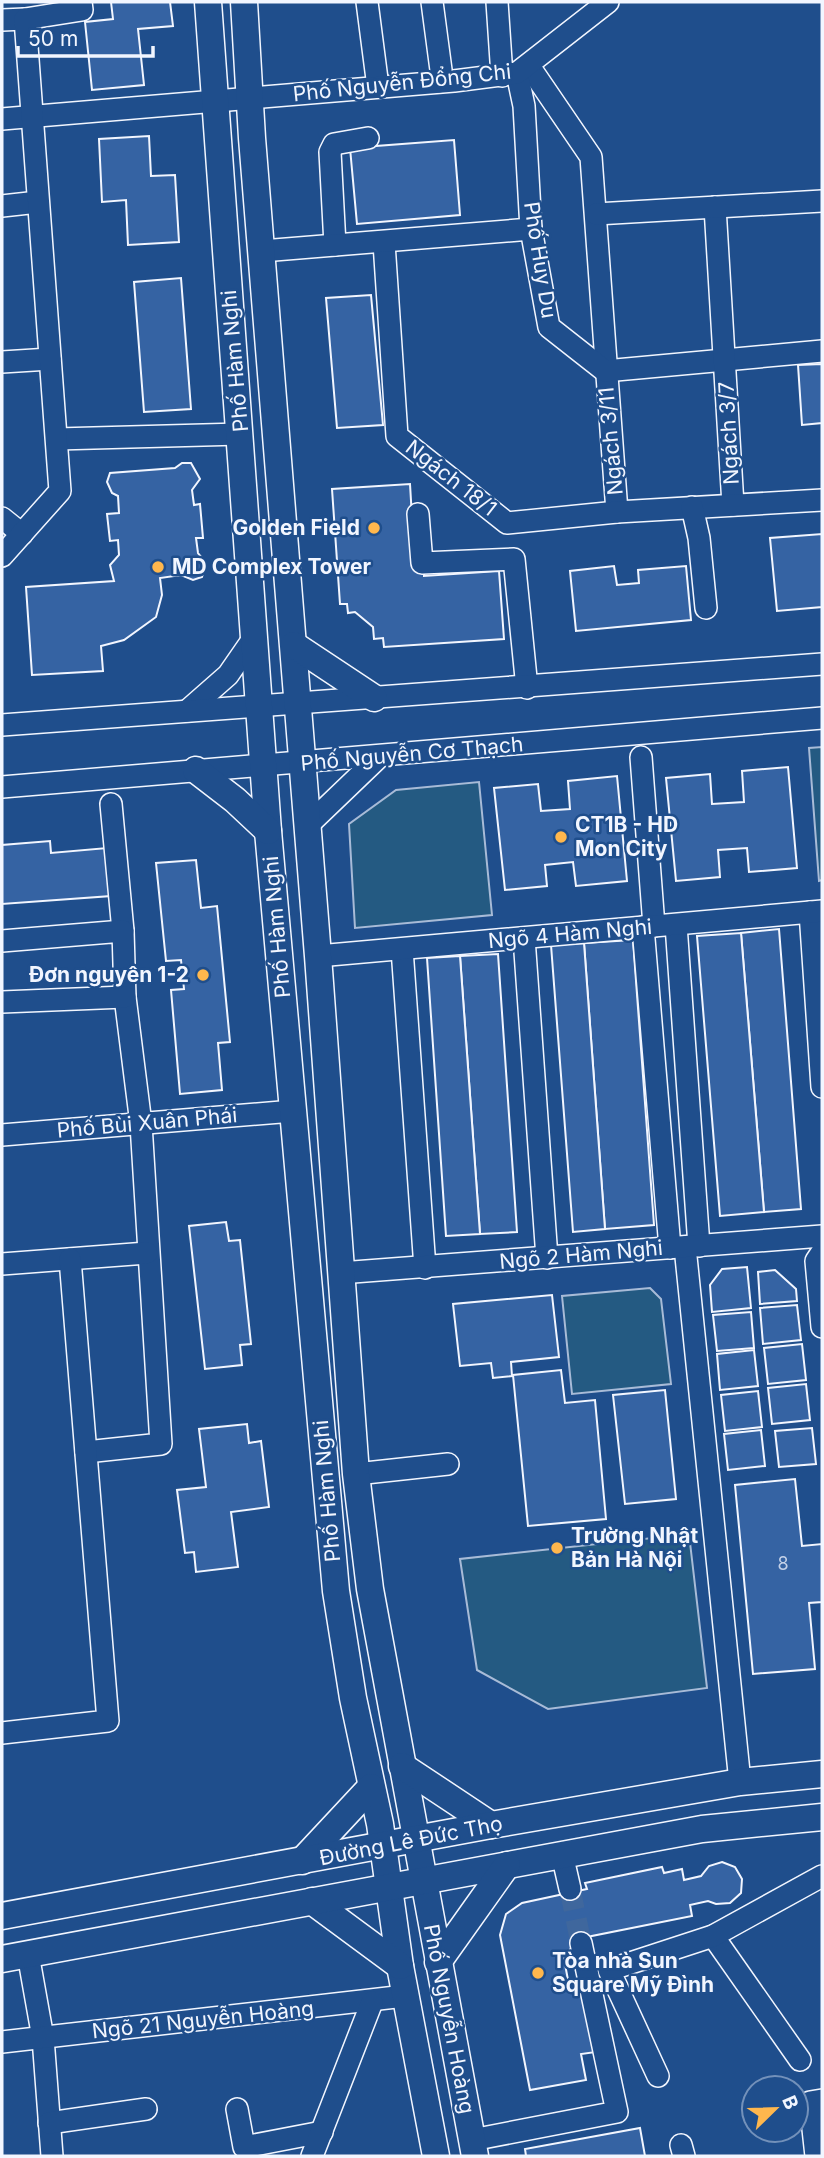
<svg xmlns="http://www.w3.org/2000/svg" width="824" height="2158" font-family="Inter,sans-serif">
<rect width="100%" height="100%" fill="#1f4e8c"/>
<g fill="#245a82" stroke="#a8bbd7" stroke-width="2">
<path d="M822 747V880L819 881 809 748Z"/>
<path d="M479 782 492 915 355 928 349 824 396 790Z"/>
<path d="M650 1288 661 1299 671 1384 572 1394 562 1296Z"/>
<path d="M689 1534 707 1688 548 1709 477 1670 460 1559Z"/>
</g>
<g fill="#3563a3" stroke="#f2f6ff" stroke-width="2">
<path d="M111 2H170L173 26 138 29 144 85 92 90 85 22 113 19Z"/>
<path d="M149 136 151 176 175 175 179 242 128 245 126 200 102 202 99 139Z"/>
<path d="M454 140 460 215 357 224 350 148Z"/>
<path d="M181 278 191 409 144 412 134 282Z"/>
<path d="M371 295 383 425 337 428 326 298Z"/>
<path d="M822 364V423L802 425 798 365Z"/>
<path d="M182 463H191L200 479 192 490 194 505 200 504 203 538H196L198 553 206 563 202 577 193 580 181 575 160 578 162 595 156 617 124 640 101 646 103 671 32 675 26 587 114 581 110 565 119 555 118 540 110 541 107 514 119 513 118 496 112 493 107 482 110 473 175 468Z"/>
<path d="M410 484 415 568 424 567V576L499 571 504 639 384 647 383 638 374 639 373 627 355 612 348 613 347 604H340L332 489Z"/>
<path d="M822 534V607L777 611 770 538Z"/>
<path d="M614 566 617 585 639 583 638 570 686 566 691 620 576 631 570 571Z"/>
<path d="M788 767 797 868 749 872 747 848 718 850 720 877 676 881 666 778 710 774 712 804 744 802 742 771Z"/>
<path d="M617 776 627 881 576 886 573 862 545 865 547 886 505 890 494 788 538 784 541 811 570 809 568 781Z"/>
<path d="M50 841 51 853 107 848 111 896 2 904V845Z"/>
<path d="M196 860 201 908 217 906 230 1042 218 1043 222 1090 180 1094 171 990 184 989 181 960 166 961 156 863Z"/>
<path d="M779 929 801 1209 764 1212 741 933Z"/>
<path d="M741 933 764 1212 720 1216 697 936Z"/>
<path d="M633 940 654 1225 605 1229 584 943Z"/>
<path d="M584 943 605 1229 573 1232 551 945Z"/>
<path d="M498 954 517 1232 480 1234 460 956Z"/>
<path d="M460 956 480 1234 446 1236 427 958Z"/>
<path d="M226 1222 229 1241 240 1240 251 1344 240 1345 242 1365 205 1369 189 1226Z"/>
<path d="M747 1267 751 1308 712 1312 710 1285 722 1269Z"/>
<path d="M775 1270 796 1289 797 1301 760 1304 758 1272Z"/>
<path d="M552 1295 559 1357 511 1362 512 1376 493 1378 491 1363 460 1366 453 1304Z"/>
<path d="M797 1305 801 1340 763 1344 760 1308Z"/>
<path d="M751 1312 754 1348 717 1351 713 1315Z"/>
<path d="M802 1344 806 1380 768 1384 764 1348Z"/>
<path d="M754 1350 758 1386 720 1390 717 1354Z"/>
<path d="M561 1370 565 1403 595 1400 606 1519 528 1526 513 1375Z"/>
<path d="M806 1384 810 1420 772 1424 768 1388Z"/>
<path d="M665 1390 676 1499 625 1504 613 1395Z"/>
<path d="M758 1391 762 1427 725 1431 721 1395Z"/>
<path d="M247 1424 249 1443 261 1441 269 1507 231 1512 238 1567 196 1572 194 1552 185 1553 177 1490 206 1487 199 1429Z"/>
<path d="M812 1428 816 1464 779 1467 775 1431Z"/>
<path d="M761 1430 765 1466 728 1470 724 1434Z"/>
<path d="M795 1479 802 1546 822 1544V1602L809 1603 815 1669 753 1674 735 1485Z"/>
<path d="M722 1862 735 1867 742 1879 741 1893 730 1903 716 1904 708 1901 690 1905 692 1916 577 1939 564 1959 568 1980 582 1978 596 2052 581 2054 586 2080 530 2090 500 1935 506 1914 522 1903 587 1889 585 1883 662 1867 664 1873 682 1869 684 1880 701 1876 709 1866Z"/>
<path d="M640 2128 645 2156H526L525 2149Z"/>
</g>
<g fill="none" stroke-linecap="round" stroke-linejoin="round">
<path stroke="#3f679d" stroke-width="21" stroke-dasharray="21 10" stroke-linecap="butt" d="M570 1889 581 1943"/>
<defs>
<g id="minor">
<path d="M367 2 378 87"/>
<path d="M432 2 441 70 439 82"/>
<path d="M497 2 502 76"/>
<path d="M2 20 25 19"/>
<path d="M529 66 591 157 617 512"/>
<path d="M517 73 524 106 531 229 549 327 605 371 822 351"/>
<path d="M2 119 454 81 517 73 608 2"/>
<path d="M2 206 38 202"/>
<path d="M715 207 733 505"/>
<path d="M596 214 822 201"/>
<path d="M384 243 397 436 507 523 617 512 822 500"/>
<path d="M335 245 330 152 334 144 368 138"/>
<path d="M262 251 531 229"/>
<path d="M2 362 50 359"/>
<path d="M57 439 240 434"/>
<path d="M692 507 699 538 706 608"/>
<path d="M418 514 422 563 514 559 527 688"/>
<path d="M2 518 22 534"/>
<path d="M2 556 60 491 25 19 82 10 81 2"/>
<path d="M187 711 228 675 255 636"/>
<path d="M2 725 822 664"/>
<path d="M641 757 654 926"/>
<path d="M2 787 822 718"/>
<path d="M111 804 123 931"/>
<path d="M307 826 380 756"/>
<path d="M810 912 822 1087"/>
<path d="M676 925 699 1246"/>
<path d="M643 927 670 1248"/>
<path d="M524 938 547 1258"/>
<path d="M2 941 123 931 125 997 141 1124 161 1444 86 1452"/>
<path d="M402 949 425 1268"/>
<path d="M318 956 822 911"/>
<path d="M2 1002 125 997"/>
<path d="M2 1135 293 1111"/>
<path d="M685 1247 740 1782"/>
<path d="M822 1252 816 1261 822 1327"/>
<path d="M2 1264 147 1253"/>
<path d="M340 1273 822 1236"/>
<path d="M356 1474 448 1464"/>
<path d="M2 1733 108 1721 70 1259"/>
<path d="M562 1854 570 1889"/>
<path d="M713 1936 800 2060"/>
<path d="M28 1954 43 2038 52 2156"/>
<path d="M2 2042 405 1996"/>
<path d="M658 2076 609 1970 713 1936 822 1876"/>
<path d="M237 2109 244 2147 322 2132"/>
<path d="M49 2123 146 2109"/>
<path d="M472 2140 617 2112 581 1943"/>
<path d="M681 2145 684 2156"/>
<path d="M312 2156 372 2002"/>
<path d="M816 2156 810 2102 822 2100"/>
</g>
<g id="major">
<path d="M208 2 268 831 336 1591 353 1698 380 1824 400 1966 436 2156"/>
<path d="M244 2 252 138 318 956 356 1474 370 1589 475 2156"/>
<path d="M294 645 374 698"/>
<path d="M196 770 235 800 268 831"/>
<path d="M402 1766 491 1825"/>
<path d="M302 1861 371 1787"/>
<path d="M312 1901 400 1966"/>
<path d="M2 1916 491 1825 740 1782 822 1774"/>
<path d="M2 1959 702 1829 822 1817"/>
<path d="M438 1962 507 1865"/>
</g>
</defs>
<use href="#minor" stroke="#f2f6ff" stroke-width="24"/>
<use href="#major" stroke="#f2f6ff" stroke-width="29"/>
<use href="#minor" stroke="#1f4e8c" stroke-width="21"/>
<use href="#major" stroke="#1f4e8c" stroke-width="26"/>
</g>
<g fill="#ffb74d" stroke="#1f4e8c" stroke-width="2.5">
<circle cx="374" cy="528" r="7"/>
<circle cx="158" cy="567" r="7"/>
<circle cx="561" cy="837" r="7"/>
<circle cx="203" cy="975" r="7"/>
<circle cx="557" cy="1548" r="7"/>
<circle cx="538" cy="1973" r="7"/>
</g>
<g text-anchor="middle" stroke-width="5" stroke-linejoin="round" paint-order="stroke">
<g font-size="18" fill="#c3d1e8">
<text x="783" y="1570">8</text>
</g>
<g font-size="21" fill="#f2f6ff" stroke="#1f4e8c">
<text transform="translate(402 83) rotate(-6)" y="7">Phố Nguyễn Đổng Chi</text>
<text transform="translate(540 260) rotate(81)" y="7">Phố Huy Du</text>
<text transform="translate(235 361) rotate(-95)" y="7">Phố Hàm Nghi</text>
<text transform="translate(729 433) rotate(-93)" y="7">Ngách 3/7</text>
<text transform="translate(611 441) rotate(-95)" y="7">Ngách 3/11</text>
<text transform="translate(451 478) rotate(38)" y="7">Ngách 18/1</text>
<text transform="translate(412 754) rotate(-5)" y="7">Phố Nguyễn Cơ Thạch</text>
<text transform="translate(277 927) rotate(-95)" y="7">Phố Hàm Nghi</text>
<text transform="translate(570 934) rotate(-5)" y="7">Ngõ 4 Hàm Nghi</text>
<text transform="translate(147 1123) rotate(-5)" y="7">Phố Bùi Xuân Phái</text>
<text transform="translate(581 1255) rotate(-5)" y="7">Ngõ 2 Hàm Nghi</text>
<text transform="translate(327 1491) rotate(-95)" y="7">Phố Hàm Nghi</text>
<text transform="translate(411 1841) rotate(-11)" y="7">Đường Lê Đức Thọ</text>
<text transform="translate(449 2019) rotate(79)" y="7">Phố Nguyễn Hoàng</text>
<text transform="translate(203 2020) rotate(-6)" y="7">Ngõ 21 Nguyễn Hoàng</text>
</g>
<g font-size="21" font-weight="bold" fill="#f2f6ff" stroke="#1f4e8c" text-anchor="start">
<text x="360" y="535" text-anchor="end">Golden Field</text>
<text x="172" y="574">MD Complex Tower</text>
<text x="575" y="832">CT1B - HD<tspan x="575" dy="24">Mon City</tspan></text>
<text x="189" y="982" text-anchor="end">Đơn nguyên 1-2</text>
<text x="571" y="1543">Trường Nhật<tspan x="571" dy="24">Bản Hà Nội</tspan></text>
<text x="552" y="1968">Tòa nhà Sun<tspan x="552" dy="24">Square Mỹ Đình</tspan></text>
</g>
</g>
<rect width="824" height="2158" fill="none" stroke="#f2f6ff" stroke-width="7"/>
<g transform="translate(775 2109) rotate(67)"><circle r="33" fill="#1f4e8c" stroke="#7391ba" stroke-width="2"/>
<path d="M0-5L12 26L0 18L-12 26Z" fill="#ffb74d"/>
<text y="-10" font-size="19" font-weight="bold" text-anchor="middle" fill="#f2f6ff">B</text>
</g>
<path d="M18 46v10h135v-10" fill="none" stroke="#f2f6ff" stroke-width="3.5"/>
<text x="28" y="46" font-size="21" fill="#f2f6ff" stroke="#1f4e8c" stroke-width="5" paint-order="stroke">50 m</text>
</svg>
